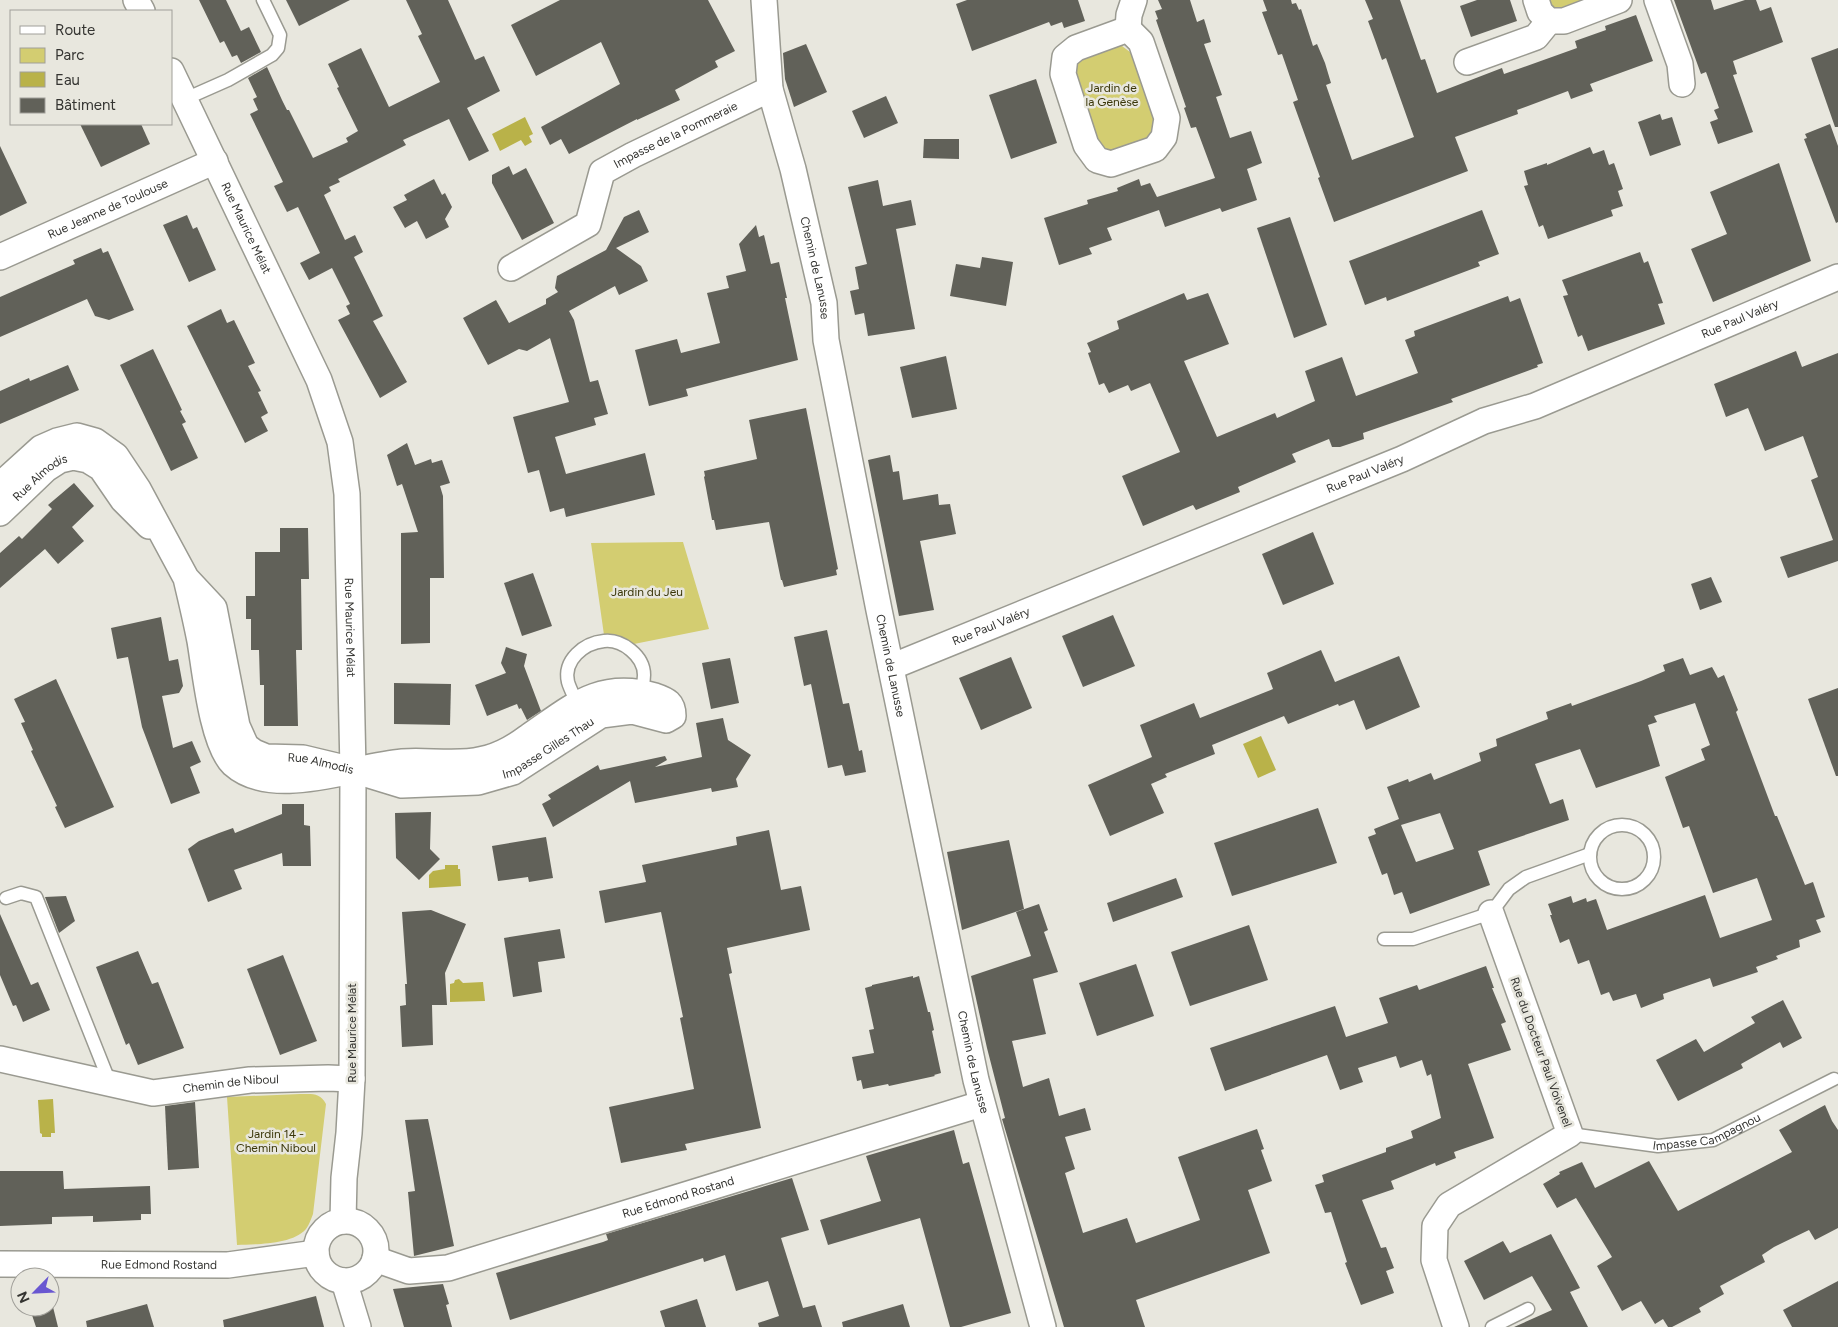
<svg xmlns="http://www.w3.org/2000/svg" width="1838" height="1327" font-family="Figtree,sans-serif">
<rect width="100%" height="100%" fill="#e8e7de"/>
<g fill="#d3cd71">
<path d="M1543 0H1602L1581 8 1550 10Z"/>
<path d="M1111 45 1122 46 1134 55 1155 119 1153 131 1149 138 1112 155 1099 148 1074 71C1079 54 1096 51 1111 45Z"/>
<path d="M683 542 709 629 634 644 620 636 604 635 591 543Z"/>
<path d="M300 1094C311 1094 320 1092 326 1104L313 1214C311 1219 309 1225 306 1229 292 1245 256 1244 237 1245L227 1097Z"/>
</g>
<g fill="#b9b249">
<path d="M525 117 533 134 529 136 532 142 525 146 521 140 500 151 492 134Z"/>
<path d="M1261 736 1276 770 1258 778 1243 744Z"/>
<path d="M445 865H458V869H460L461 886 429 888V875L433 871 445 869Z"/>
<path d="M459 979 463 983 483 982 485 1001 450 1002V984L454 983 455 980Z"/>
<path d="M53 1099 55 1133H51V1137H42V1134L40 1133 38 1100Z"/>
</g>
<g fill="#616159" fill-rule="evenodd">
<path d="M199 0H226L241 31 249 27 261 52 241 63 237 55 232 57 224 41 220 43Z"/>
<path d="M286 0H350L299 26Z"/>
<path d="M406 0H448L475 60 484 56 500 91 467 108 489 151 469 161 449 119 403 140 406 145 338 179 340 182 329 187 331 191 324 195 345 240 355 235 363 252 354 257 383 316 373 321 407 382 380 398 338 320 350 314 346 306 350 304 332 268 309 280 300 263 320 253 298 207 287 212 274 186 283 182 250 114 258 110 253 99 257 97 248 78 267 67 282 100 287 110H289L313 158 348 142 346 138 358 131 337 88 339 87 328 64 361 48 389 107 440 82 418 36 422 34Z"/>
<path d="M560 0H708L735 51 715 61 718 67 675 90 680 100 637 120V119L569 154 561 139 550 145 541 127 620 84 601 42 536 76 511 25Z"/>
<path d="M967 0H1078L1085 21 1064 28 1062 22 1051 26 1049 22 972 51 956 4Z"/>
<path d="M1158 0H1190L1197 22 1204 19 1211 42 1204 44 1222 95 1216 97 1230 138 1251 131 1262 163 1247 169 1257 200 1222 212 1220 208 1165 227 1159 210 1107 228 1112 240 1089 248 1092 254 1059 265 1044 218 1088 204 1087 200 1118 191 1117 188 1139 179 1141 186 1150 183 1157 197 1215 178 1196 127 1191 128 1184 108 1186 107 1156 20 1158 19 1155 11 1162 9Z"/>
<path d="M1263 0H1291L1292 4 1296 3 1299 10 1301 9 1313 46 1317 44 1325 63 1331 83 1326 85 1352 160 1414 137 1386 58 1382 60 1375 40 1368 21 1373 19 1365 0H1400L1421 60 1425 59 1437 93 1502 68 1504 74 1577 48 1575 41 1606 30 1605 26 1636 15 1653 61 1590 84 1593 91 1571 99 1568 91 1517 110 1518 114 1455 137 1468 171 1334 222 1318 178 1320 177 1293 102 1298 100 1282 54 1278 55 1262 12 1267 11Z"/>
<path d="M1477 0H1510L1517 21 1471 37 1460 6Z"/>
<path d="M1674 0H1711L1714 10 1745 0H1756L1760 11 1771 7 1783 42 1733 61 1737 74 1733 75 1753 132 1718 144 1710 122 1718 119 1714 110 1719 108 1706 72 1701 74Z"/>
<path d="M806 44 827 92 794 107 785 79 783 53Z"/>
<path d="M1838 48V127H1835L1811 58Z"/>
<path d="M1036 79 1057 143 1011 159 989 95Z"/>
<path d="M886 96 898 123 864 138 852 111Z"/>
<path d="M1660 114 1662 120 1672 117 1681 145 1650 156 1638 122Z"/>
<path d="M80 124H141L150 144 101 167Z"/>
<path d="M1830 124 1838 146V222L1836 223 1804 139 1807 138 1805 134Z"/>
<path d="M924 139H959V159L923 158Z"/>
<path d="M0 146 27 203 0 216Z"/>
<path d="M1590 147 1593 154 1604 150 1609 165 1614 163 1623 189 1618 191 1623 206 1611 210 1613 216 1548 239 1543 225 1539 227 1524 186 1528 185 1524 171 1547 163V165Z"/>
<path d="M1779 163 1811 261 1713 302 1691 249 1727 234 1710 192Z"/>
<path d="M509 166 513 175 526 168 554 223 522 240 492 183V175Z"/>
<path d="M434 179 442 195 445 193 452 207 445 219 449 227 426 239 417 221 405 228 393 207 407 200 404 195Z"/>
<path d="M878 180 883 206 911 200 916 225 896 229 915 329 868 336 864 313 855 315 850 291 859 289 855 267 867 264 848 187Z"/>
<path d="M639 210 649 232 616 248 641 266 648 281 619 295 615 286 569 311 574 320 590 382 598 380 608 414 594 418 596 425 555 437 566 474 645 453 655 495 566 517 564 508 550 512 539 470 528 473 513 417 569 402 550 338 527 351 519 349 488 365 463 318 496 300 509 323 546 304V299L558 292 555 288 557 276 606 250 624 217Z"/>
<path d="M1482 210 1499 254 1478 262 1480 266 1403 295 1387 301 1386 297 1365 305 1349 261Z"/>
<path d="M187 215 193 229 197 227 216 270 189 282 163 225Z"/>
<path d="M1290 217 1327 325 1294 338 1257 228Z"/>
<path d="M756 225 759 237 764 235 771 264 779 262 787 298H785L798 360 686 389 688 396 649 406 635 350 677 339 681 353 720 343 707 293 729 288 726 276 746 271 739 244Z"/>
<path d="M101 248 103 253 108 251 134 310 109 320 95 316 87 299 0 337V297L75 264 73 260Z"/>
<path d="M1640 252 1644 263 1648 261 1663 303 1658 304 1665 324 1588 351 1582 335 1578 337 1563 296 1568 295 1562 280Z"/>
<path d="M982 257 1013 262 1006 306 950 296 956 264 980 268Z"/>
<path d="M1184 293 1187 300 1208 293 1229 344 1184 361 1217 437 1275 413 1277 418 1315 401 1305 371 1342 357 1356 396 1418 373 1405 340 1415 336 1414 331 1508 296 1510 302 1520 298 1543 363 1537 365 1538 367 1451 399 1453 402 1363 433 1364 439 1340 447H1332L1329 439 1292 454 1296 462 1238 487 1240 492 1196 510 1193 505 1143 526 1122 476 1180 452 1150 383 1131 391 1128 385 1109 393 1104 383 1099 385 1088 353 1091 352 1087 343 1119 329 1117 321Z"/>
<path d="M221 309 227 323 234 320 255 363 248 366 261 391 258 392 268 413 261 417 268 431 245 443 187 326Z"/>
<path d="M153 349 182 410 180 411 186 422 182 424 198 458 171 471 120 365Z"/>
<path d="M1796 351 1802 367 1838 353V561L1788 578 1780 557 1833 540 1811 480 1818 477 1803 436 1765 451 1748 408 1726 417 1714 384Z"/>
<path d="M946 356 957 409 912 418 900 367Z"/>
<path d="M68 365 79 390 0 424V391L29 378 30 381Z"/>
<path d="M806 408 838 569 836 570 837 575 784 587 782 580H781L769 522 716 530 714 520H712L704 477 705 476 704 471 757 459 749 420Z"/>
<path d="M407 443 415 465 431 459 432 463 442 460 450 483 440 486 443 496 444 578H430V643L401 644V533L418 532 402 484 397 486 387 455Z"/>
<path d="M890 455 893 472 899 471 903 500 938 494 939 505 950 504 956 534 920 541 934 610 899 616 868 460Z"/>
<path d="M74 483 94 506 72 527 84 541 58 564 45 549 0 588V553L19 536 22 539 52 509 48 505Z"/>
<path d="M280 528H308L309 579H301L302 650H296L298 726H264V685H260L259 650H251V619H246V596H255V552H280Z"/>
<path d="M1313 532 1334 584 1283 605 1262 554Z"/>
<path d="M533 573 552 626 522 636 504 583Z"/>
<path d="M1711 577 1722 602 1700 610 1691 584Z"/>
<path d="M1113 615 1135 666 1083 687 1062 636Z"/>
<path d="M161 617 169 661 178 659 183 686 179 693 162 696 173 748 192 741 201 762 190 767 200 793 171 804 142 727 128 657 117 659 111 628Z"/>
<path d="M827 630 843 704 849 703 859 751 862 750 866 772 845 776 842 765 828 768 811 684 804 686 794 637Z"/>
<path d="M506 647 527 654 524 666 541 711 527 720 521 708 519 709 517 704 487 716 475 685 506 673 501 663Z"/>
<path d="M1321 650 1335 682 1399 656 1420 707 1366 730 1354 700 1339 706 1338 704 1288 724 1284 716 1212 745 1215 754 1165 774 1167 777 1151 784 1164 813 1110 836 1088 785 1152 757 1140 725 1194 703 1200 718 1273 689 1267 673Z"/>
<path d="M1011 657 1032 708 981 730 959 678Z"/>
<path d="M730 658 739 703 711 709 702 663Z"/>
<path d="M1683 658 1690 675 1712 667 1718 678 1724 675 1738 710 1736 712 1775 816H1777L1805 885 1813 882 1825 917 1816 920 1821 932 1799 940 1800 947 1776 956 1778 959 1756 967 1758 972 1713 987 1710 978 1663 994 1664 999 1641 1008 1636 994 1613 1001 1609 992 1601 995 1589 960 1578 964 1569 939 1560 943 1550 915H1552L1548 904 1571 896 1573 903 1586 898 1587 902 1596 899 1607 930 1705 895 1720 938 1772 920 1757 878 1713 893 1689 826 1683 828 1665 777 1705 760 1701 749 1710 745 1695 703 1654 716 1657 722 1648 725 1660 766 1596 788 1580 749 1535 764 1550 804 1563 799 1569 820 1478 851 1490 885 1410 914 1402 892 1394 895 1387 873 1382 875 1368 837 1376 834 1374 829 1399 819 1387 787 1408 779 1409 782 1431 773 1434 780 1481 761 1479 753 1497 746 1496 739 1548 719 1546 712 1571 703 1572 706 1641 681 1665 671 1663 665ZM1440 813 1454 849 1416 862 1401 825Z"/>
<path d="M56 679 114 807 65 828 55 807 57 806 31 751 33 750 21 723 25 722 14 699Z"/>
<path d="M394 683 451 684 450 725 394 724Z"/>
<path d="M1838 688V776H1836L1808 699Z"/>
<path d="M723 718 728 740 751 755 736 779 738 787 712 792 711 788 635 803 630 781 553 827 542 804 551 799 548 795 598 765 600 770 665 756 667 760 655 767 702 757 696 723Z"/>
<path d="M282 804H304V825L310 826 311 866H283L282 853 234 870 242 889 208 902 188 849 199 841 219 833 233 828 235 833 282 814Z"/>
<path d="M1318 808 1337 863 1232 896 1214 843Z"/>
<path d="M431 812 430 849 440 859 419 880 396 858 395 813Z"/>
<path d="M769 830 781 890 801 886 810 930 727 948 732 973 729 974 761 1128 685 1144 687 1150 621 1163 609 1107 694 1089 680 1018 683 1017 661 912 605 923 599 891 646 882 642 865 737 845 736 837Z"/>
<path d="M546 837 553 878 529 882 528 877 498 881 492 846Z"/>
<path d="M1009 840 1024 909 962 930 947 852Z"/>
<path d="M1176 878 1183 897 1113 922 1107 903Z"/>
<path d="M66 896 75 921 59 933 45 897Z"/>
<path d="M1039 904 1048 930 1044 932 1058 972 1033 979 1046 1034 1012 1041 1023 1087 1049 1078 1059 1116 1085 1108 1091 1130 1065 1137 1075 1169 1065 1173 1083 1233 1127 1218 1136 1243 1200 1220 1178 1157 1257 1129 1264 1149 1261 1150 1272 1181 1248 1190 1270 1253 1136 1300 1145 1327H1064L1002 1119 1005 1118 987 1048 971 976 1031 956 1016 912Z"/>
<path d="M431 910 466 924 445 973 447 1005H432L433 1045 402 1047 400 1006 406 1005 405 984H407L402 912Z"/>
<path d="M0 914 31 985 38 982 50 1010 23 1022 16 1005 13 1006 0 975Z"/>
<path d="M1249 925 1268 980 1190 1006 1171 952Z"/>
<path d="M560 929 565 958 538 962 542 992 513 997 504 938Z"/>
<path d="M138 951 152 984 158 982 184 1048 138 1065 129 1043 126 1045 96 967Z"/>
<path d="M283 955 317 1041 280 1055 247 969Z"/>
<path d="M1136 964 1154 1016 1097 1036 1079 983Z"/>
<path d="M1486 966 1494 988H1492L1506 1022 1501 1024 1511 1050 1468 1064 1494 1138 1454 1152 1456 1158 1436 1166 1435 1163 1391 1181 1394 1189 1362 1200 1381 1248 1386 1247 1394 1268 1386 1271 1394 1293 1361 1305 1345 1263 1347 1262 1331 1212 1325 1213 1315 1185 1324 1182 1322 1175 1386 1152V1148L1413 1138 1411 1131 1441 1118 1431 1074 1427 1076 1422 1060 1400 1068 1396 1056 1358 1068 1363 1082 1340 1090 1327 1055 1225 1091 1210 1048 1335 1006 1346 1037 1388 1023 1379 998 1417 985 1419 990Z"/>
<path d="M913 976V978L919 976 928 1012H930L934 1030 932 1031 941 1073 934 1075 935 1076 889 1086 888 1084 863 1089 861 1080 857 1081 852 1057 874 1053 869 1030 874 1029 865 988 872 986V985Z"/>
<path d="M1783 1000 1802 1038 1783 1048 1780 1042 1741 1064 1743 1068 1678 1101 1656 1060 1696 1039 1704 1052 1755 1023 1751 1017Z"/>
<path d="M195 1102 199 1168 168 1170 165 1106Z"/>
<path d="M1825 1105 1832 1121 1838 1130V1228L1815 1240 1809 1230 1774 1247 1762 1255 1765 1262 1720 1286 1724 1294 1699 1308 1701 1312 1672 1327H1668L1663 1319 1655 1324 1641 1301 1622 1311 1597 1266 1612 1257 1576 1198 1557 1208 1543 1184 1560 1174 1559 1172 1582 1162 1595 1188 1649 1161 1678 1211 1792 1152 1779 1130Z"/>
<path d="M428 1119 454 1246 414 1256 408 1192 415 1191 405 1120Z"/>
<path d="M954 1130 963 1164 969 1162 1011 1313 961 1327H950L920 1218 828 1245 820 1220 881 1201 866 1156Z"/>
<path d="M0 1171H63L64 1189 150 1186 151 1214H141V1220L93 1222V1216L52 1217V1224L0 1226Z"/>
<path d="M792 1178 809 1230 781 1238 803 1308 815 1305 822 1327H759L758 1323 779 1316 768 1281 736 1291 725 1255 704 1262 703 1258 510 1320 496 1273 603 1242 608 1240 606 1234Z"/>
<path d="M1551 1234 1580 1288 1570 1292 1588 1327H1514L1552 1310 1532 1276 1484 1300 1464 1261 1503 1241 1510 1253Z"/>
<path d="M1838 1281V1327H1792L1783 1310Z"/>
<path d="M443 1284 449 1304 446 1305 452 1327H404L393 1289Z"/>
<path d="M316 1296 324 1327H224L223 1320Z"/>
<path d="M697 1299 706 1327H665L660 1311Z"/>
<path d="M52 1303 58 1327H36L30 1309 50 1307V1304Z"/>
<path d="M147 1304 154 1327H87L86 1321Z"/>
<path d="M903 1304 910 1327H843L842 1322Z"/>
</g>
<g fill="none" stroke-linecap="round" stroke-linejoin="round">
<defs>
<g id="lane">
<path d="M185 99 228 80 272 55 278 48 280 35 263 0"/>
<path d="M577 703C574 696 570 689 568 682 563 660 584 643 604 641 622 639 644 656 644 675 644 681 641 691 638 697"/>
<circle cx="1622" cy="857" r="32"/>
<path d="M6 898 21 893 36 897 110 1083"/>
<path d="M1384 939H1413L1491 913 1509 889 1526 877 1590 854"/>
<path id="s1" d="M1570 1134 1658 1146 1713 1140 1834 1079"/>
<path d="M1492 1327 1528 1309"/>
</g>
<g id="street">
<path d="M136 0 142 11"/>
<path id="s2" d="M764 0 770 89 793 169 824 303 826 340 879 610 976 1080 1043 1327"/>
<path d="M1536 0 1540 12 1549 21H1564L1619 0"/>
<path d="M1657 0 1680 64 1682 84"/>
<path d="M1128 29 1141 42 1167 118 1164 137 1155 149 1111 164 1097 160 1086 145 1063 74 1065 57 1076 48Z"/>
<path d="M1128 29 1129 15 1134 0"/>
<path d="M1467 62 1536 37 1549 21"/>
<path id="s3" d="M171 71 319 380 340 442 347 494 353 770 352 1079 349 1133 344 1178 343 1221"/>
<path id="s4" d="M0 257 215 161"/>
<path id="s5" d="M511 268 588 224 602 172 633 155 770 89"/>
<path id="s6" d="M0 485 41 448 57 441 77 436 95 441 116 456 138 489 186 578 214 608 237 726 246 746 254 752 266 757 303 758 353 770 402 785 478 782 513 772 601 715 632 711 666 720 673 716C673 703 667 700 655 696 599 680 572 707 528 737 516 746 503 754 488 758 460 766 430 760 402 762 354 766 273 800 233 764 212 744 205 670 200 641 196 620 191 599 186 578"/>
<path id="s7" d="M0 513 46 469 60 460 73 457 88 460 101 468 123 500 149 526"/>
<path id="s8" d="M891 667 1402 459 1484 421 1535 406 1838 277"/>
<path id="s9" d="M0 1059 153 1093 250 1080 328 1078 352 1079"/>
<circle cx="346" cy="1251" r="30"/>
<path id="s10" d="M375 1259 409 1271 448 1268 981 1104"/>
<path id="s11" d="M0 1264 228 1265 316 1253"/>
<path d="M344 1281 358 1327"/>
<path d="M1456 1327 1434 1260 1435 1226 1449 1205 1570 1134 1491 913"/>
</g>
</defs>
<use href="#lane" stroke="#9a9a91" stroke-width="15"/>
<use href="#street" stroke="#9a9a91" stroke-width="28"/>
<use href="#lane" stroke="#fff" stroke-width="12"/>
<use href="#street" stroke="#fff" stroke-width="25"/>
</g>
<g text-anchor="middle" stroke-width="5" stroke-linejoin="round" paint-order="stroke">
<g font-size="12" fill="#3a3609" stroke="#e8e7de">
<text x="1112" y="92">Jardin de<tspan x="1112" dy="14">la Genèse</tspan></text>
<text x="647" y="596">Jardin du Jeu</text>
<text x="276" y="1138">Jardin 14 -<tspan x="276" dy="14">Chemin Niboul</tspan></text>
</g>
<g font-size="12" fill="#343431" stroke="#e8e7de">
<text dy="4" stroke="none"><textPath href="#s5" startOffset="225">Impasse de la Pommeraie</textPath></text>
<text dy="4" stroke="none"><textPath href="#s4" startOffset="118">Rue Jeanne de Toulouse</textPath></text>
<text dy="4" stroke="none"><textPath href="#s3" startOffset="174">Rue Maurice Mélat</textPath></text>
<text dy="4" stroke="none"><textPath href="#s2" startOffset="274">Chemin de Lanusse</textPath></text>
<text dy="4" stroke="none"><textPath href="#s8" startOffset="918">Rue Paul Valéry</textPath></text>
<text dy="4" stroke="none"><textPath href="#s8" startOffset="512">Rue Paul Valéry</textPath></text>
<text dy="4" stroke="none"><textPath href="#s7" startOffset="54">Rue Almodis</textPath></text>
<text dy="4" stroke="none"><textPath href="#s8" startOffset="108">Rue Paul Valéry</textPath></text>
<text dy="4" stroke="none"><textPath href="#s3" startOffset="594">Rue Maurice Mélat</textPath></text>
<text dy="4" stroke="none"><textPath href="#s2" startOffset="679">Chemin de Lanusse</textPath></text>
<text dy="4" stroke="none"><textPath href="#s6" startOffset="779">Impasse Gilles Thau</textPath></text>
<text dy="4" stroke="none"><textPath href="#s6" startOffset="540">Rue Almodis</textPath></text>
<text transform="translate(352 1033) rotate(-90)" y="4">Rue Maurice Mélat</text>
<text transform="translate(1541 1052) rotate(70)" y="4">Rue du Docteur Paul Voivenel</text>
<text dy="4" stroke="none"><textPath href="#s2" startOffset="1084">Chemin de Lanusse</textPath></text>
<text dy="4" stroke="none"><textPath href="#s9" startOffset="235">Chemin de Niboul</textPath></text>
<text dy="4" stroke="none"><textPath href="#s1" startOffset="140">Impasse Campagnou</textPath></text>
<text dy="4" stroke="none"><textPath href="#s10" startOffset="316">Rue Edmond Rostand</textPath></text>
<text dy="4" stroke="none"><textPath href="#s11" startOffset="159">Rue Edmond Rostand</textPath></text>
</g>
</g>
<rect x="10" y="10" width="162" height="115" fill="#e8e7de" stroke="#a09f99"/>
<rect x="20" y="26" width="25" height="8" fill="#ffffff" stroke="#a09f99"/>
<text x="55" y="35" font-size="15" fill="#343431">Route</text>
<rect x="20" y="48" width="25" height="15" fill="#d3cd71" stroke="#a09f99"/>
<text x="55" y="60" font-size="15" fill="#343431">Parc</text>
<rect x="20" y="72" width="25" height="15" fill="#b9b249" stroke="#a09f99"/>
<text x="55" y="85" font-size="15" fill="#343431">Eau</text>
<rect x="20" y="98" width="25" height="15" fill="#616159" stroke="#a09f99"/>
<text x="55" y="110" font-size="15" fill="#343431">Bâtiment</text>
<g transform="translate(35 1292) rotate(246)"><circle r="24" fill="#e8e7de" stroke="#a09f99"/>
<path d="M0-4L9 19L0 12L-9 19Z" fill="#6957d1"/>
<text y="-8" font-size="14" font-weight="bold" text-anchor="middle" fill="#343431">N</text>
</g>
</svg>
